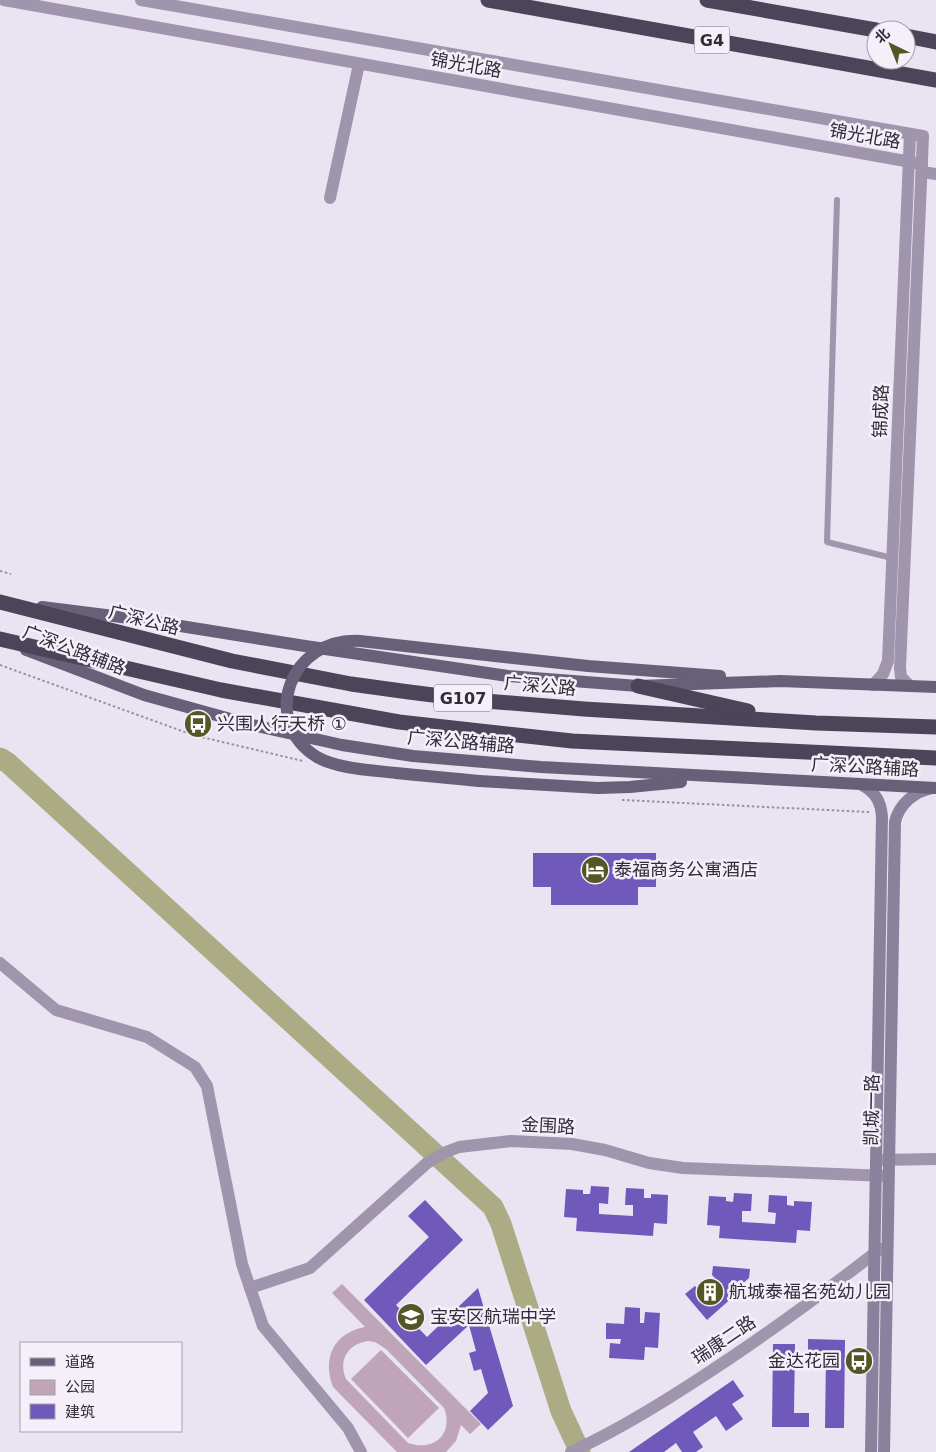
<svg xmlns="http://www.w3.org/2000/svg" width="936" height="1452" font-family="'DejaVu Sans','Noto Sans SC',sans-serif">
<rect width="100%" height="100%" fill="#eae3f2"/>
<g fill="#c0a4b7" fill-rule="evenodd">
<path d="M342 1284 481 1424 470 1434 461 1425 456 1441 446 1452H397L333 1387C322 1357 334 1333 365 1327L332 1293ZM368 1341 375 1342 386 1349 444 1408C454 1434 434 1452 408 1443L346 1379C338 1360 348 1344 368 1341Z"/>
<path d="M381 1350 439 1408 408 1438 351 1379Z"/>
</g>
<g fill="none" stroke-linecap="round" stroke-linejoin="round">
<path stroke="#abac84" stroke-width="21" d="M0 758 8 763 493 1207 501 1224 561 1411 580 1452"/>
</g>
<g fill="#6f59ba">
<path d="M533 853H656V887H638V905H551V887H533Z"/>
<path d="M591 1186 609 1187 608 1204 599 1203V1214L633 1216V1205H625L626 1188 644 1189V1198H651V1194L668 1195 667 1224 654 1223 653 1236 576 1231 577 1218 564 1217 566 1189 583 1190V1194H590Z"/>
<path d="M734 1193 752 1194 751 1211H742V1222L775 1224 776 1213 768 1212 769 1195 787 1196V1205L794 1206V1201L812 1202 810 1231 797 1230 796 1243 719 1238 720 1226 707 1225 709 1196 726 1197V1201L733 1202Z"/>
<path d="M425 1200 463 1240 396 1305 427 1337 478 1288 513 1406 488 1430 470 1411 488 1393 481 1369 474 1371 469 1353 476 1351 469 1325 426 1365 364 1300 429 1237 408 1216Z"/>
<path d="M713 1266 750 1269 749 1278 732 1293 734 1296 707 1320 685 1294 695 1286 700 1291 715 1278 712 1275Z"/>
<path d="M625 1307 640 1308V1323H644L645 1312 660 1313 658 1348 645 1347 644 1360 609 1358 610 1343 620 1344 621 1339H606V1323L624 1324Z"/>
<path d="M808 1339 845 1340 844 1428H825L826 1357H808Z"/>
<path d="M773 1344H795L794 1413H809V1427H772Z"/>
<path d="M733 1380 744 1396 732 1404 743 1419 726 1431 716 1416 693 1432 703 1447 696 1452H682L676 1443 664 1452H629Z"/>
</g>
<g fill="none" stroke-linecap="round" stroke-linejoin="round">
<g stroke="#998ea9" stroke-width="2" stroke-dasharray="2.5 2.5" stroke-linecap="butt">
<path d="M0 571 11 574"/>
<path d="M0 665 193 735 303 761"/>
<path d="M622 800 869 812"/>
</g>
<path stroke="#9f95ac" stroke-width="6" d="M837 200 827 542 892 558"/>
<g stroke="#9f95ac" stroke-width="12">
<path d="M4 0 922 164"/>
<path d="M141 0 923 136 900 668 901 677 910 686"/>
<path d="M922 172 936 174"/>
<path d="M330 198 359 64"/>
<path d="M873 685 883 674 888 661 910 134"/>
<path d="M0 963 56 1010 147 1037 195 1067 207 1086 242 1264 263 1326 348 1428 361 1452"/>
<path d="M879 1160 936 1159"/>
<path d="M250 1288 310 1268 427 1163 446 1152 459 1147 511 1141 572 1144 605 1150 649 1163 683 1168 886 1176"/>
<path d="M571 1452C616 1431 659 1405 700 1378 762 1338 822 1294 880 1249"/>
</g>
<g stroke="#8a819d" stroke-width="12">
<path d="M862 785C875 792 881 801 882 817L871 1452"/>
<path d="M884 1452 895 822C899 804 915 791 932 788"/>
</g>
<g stroke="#685f79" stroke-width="12">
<path d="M42 607 137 619 305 646 508 676 638 686 780 681 936 687"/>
<path d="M26 650 144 695 252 725 342 745 413 756 541 767 936 788"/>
<path d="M495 656 588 666 720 676"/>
<path d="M479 781 598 788 630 787 681 782"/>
</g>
<g stroke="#4a4559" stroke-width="15">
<path d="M488 0 936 80"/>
<path d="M707 0 876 30"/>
<path d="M906 36 936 42"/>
<path d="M0 602 232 661 351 684 409 692 473 700 584 709 816 723 936 727"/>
<path d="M0 639 221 690 399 722 572 741 936 758"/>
<path d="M638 686 748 711"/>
</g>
<path stroke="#685f79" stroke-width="12" d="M479 781C451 778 424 776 396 773 372 770 338 769 317 757 259 721 290 637 360 641L495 656"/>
</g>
<defs>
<symbol id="bus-disc" viewBox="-11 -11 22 22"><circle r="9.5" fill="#545626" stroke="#f4eff9"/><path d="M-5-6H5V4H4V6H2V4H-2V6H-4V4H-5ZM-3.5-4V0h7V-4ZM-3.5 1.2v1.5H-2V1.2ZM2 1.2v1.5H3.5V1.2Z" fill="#fff"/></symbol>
<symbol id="hotel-disc" viewBox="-11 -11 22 22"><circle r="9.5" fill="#545626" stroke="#f4eff9"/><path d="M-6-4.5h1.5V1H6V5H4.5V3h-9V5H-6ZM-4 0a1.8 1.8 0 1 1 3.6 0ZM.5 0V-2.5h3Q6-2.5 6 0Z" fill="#fff"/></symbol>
<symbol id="building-disc" viewBox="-11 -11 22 22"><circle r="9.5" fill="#545626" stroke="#f4eff9"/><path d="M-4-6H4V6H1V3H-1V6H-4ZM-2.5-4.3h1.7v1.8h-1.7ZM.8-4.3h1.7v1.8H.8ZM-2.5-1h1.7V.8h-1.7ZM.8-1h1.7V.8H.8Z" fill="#fff"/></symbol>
<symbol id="school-disc" viewBox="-11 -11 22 22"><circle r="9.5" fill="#545626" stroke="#f4eff9"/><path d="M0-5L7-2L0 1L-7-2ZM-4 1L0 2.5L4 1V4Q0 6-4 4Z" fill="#fff"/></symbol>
</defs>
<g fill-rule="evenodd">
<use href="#bus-disc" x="182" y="708" width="32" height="32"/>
<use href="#hotel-disc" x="579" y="854" width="32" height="32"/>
<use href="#building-disc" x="694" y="1276" width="32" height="32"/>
<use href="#school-disc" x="395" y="1301" width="32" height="32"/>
<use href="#bus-disc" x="843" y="1345" width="32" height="32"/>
</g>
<g text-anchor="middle" stroke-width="5" stroke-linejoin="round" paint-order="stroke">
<g fill="#f4eff9" stroke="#6b6673" stroke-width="1">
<rect x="694.5" y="26.5" width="35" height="27" rx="4"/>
<rect x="434" y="684.5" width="58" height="27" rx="4"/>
</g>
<g font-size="16" font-weight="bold" fill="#302c39">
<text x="712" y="46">G4</text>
<text x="463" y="704">G107</text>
</g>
<g font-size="18" fill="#302c39" stroke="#f4eff9">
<text transform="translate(466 65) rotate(10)" y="6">锦光北路</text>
<text transform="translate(865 136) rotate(10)" y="6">锦光北路</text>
<text transform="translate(881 411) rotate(-88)" y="6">锦成路</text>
<text transform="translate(144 620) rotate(14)" y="6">广深公路</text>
<text transform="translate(74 650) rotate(21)" y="6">广深公路辅路</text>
<text transform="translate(540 686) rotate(5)" y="6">广深公路</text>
<text transform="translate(461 742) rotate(5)" y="6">广深公路辅路</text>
<text transform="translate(865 767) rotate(3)" y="6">广深公路辅路</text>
<text transform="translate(872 1110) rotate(-89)" y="6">凯城一路</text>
<text transform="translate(548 1126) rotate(3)" y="6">金围路</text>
<text transform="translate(724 1340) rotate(-34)" y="6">瑞康二路</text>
</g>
<g font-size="18" fill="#302c39" stroke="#f4eff9" text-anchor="start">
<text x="217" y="730">兴围人行天桥 ①</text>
<text x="614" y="876">泰福商务公寓酒店</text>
<text x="729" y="1298">航城泰福名苑幼儿园</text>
<text x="430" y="1323">宝安区航瑞中学</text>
<text x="840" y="1367" text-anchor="end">金达花园</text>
</g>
</g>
<rect x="20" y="1342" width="162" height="90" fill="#f4eff9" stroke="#a6a1ac"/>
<rect x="30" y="1358" width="25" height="8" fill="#685f79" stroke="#a6a1ac"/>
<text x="65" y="1367" font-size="15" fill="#302c39">道路</text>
<rect x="30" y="1380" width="25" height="15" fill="#c0a4b7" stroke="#a6a1ac"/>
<text x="65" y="1392" font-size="15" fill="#302c39">公园</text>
<rect x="30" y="1404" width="25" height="15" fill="#6f59ba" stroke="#a6a1ac"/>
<text x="65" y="1417" font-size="15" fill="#302c39">建筑</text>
<g transform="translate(891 45) rotate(317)"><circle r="24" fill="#f4eff9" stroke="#a6a1ac"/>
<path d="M0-4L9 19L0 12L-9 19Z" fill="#545626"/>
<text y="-8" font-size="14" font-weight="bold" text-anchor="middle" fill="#302c39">北</text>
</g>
</svg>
